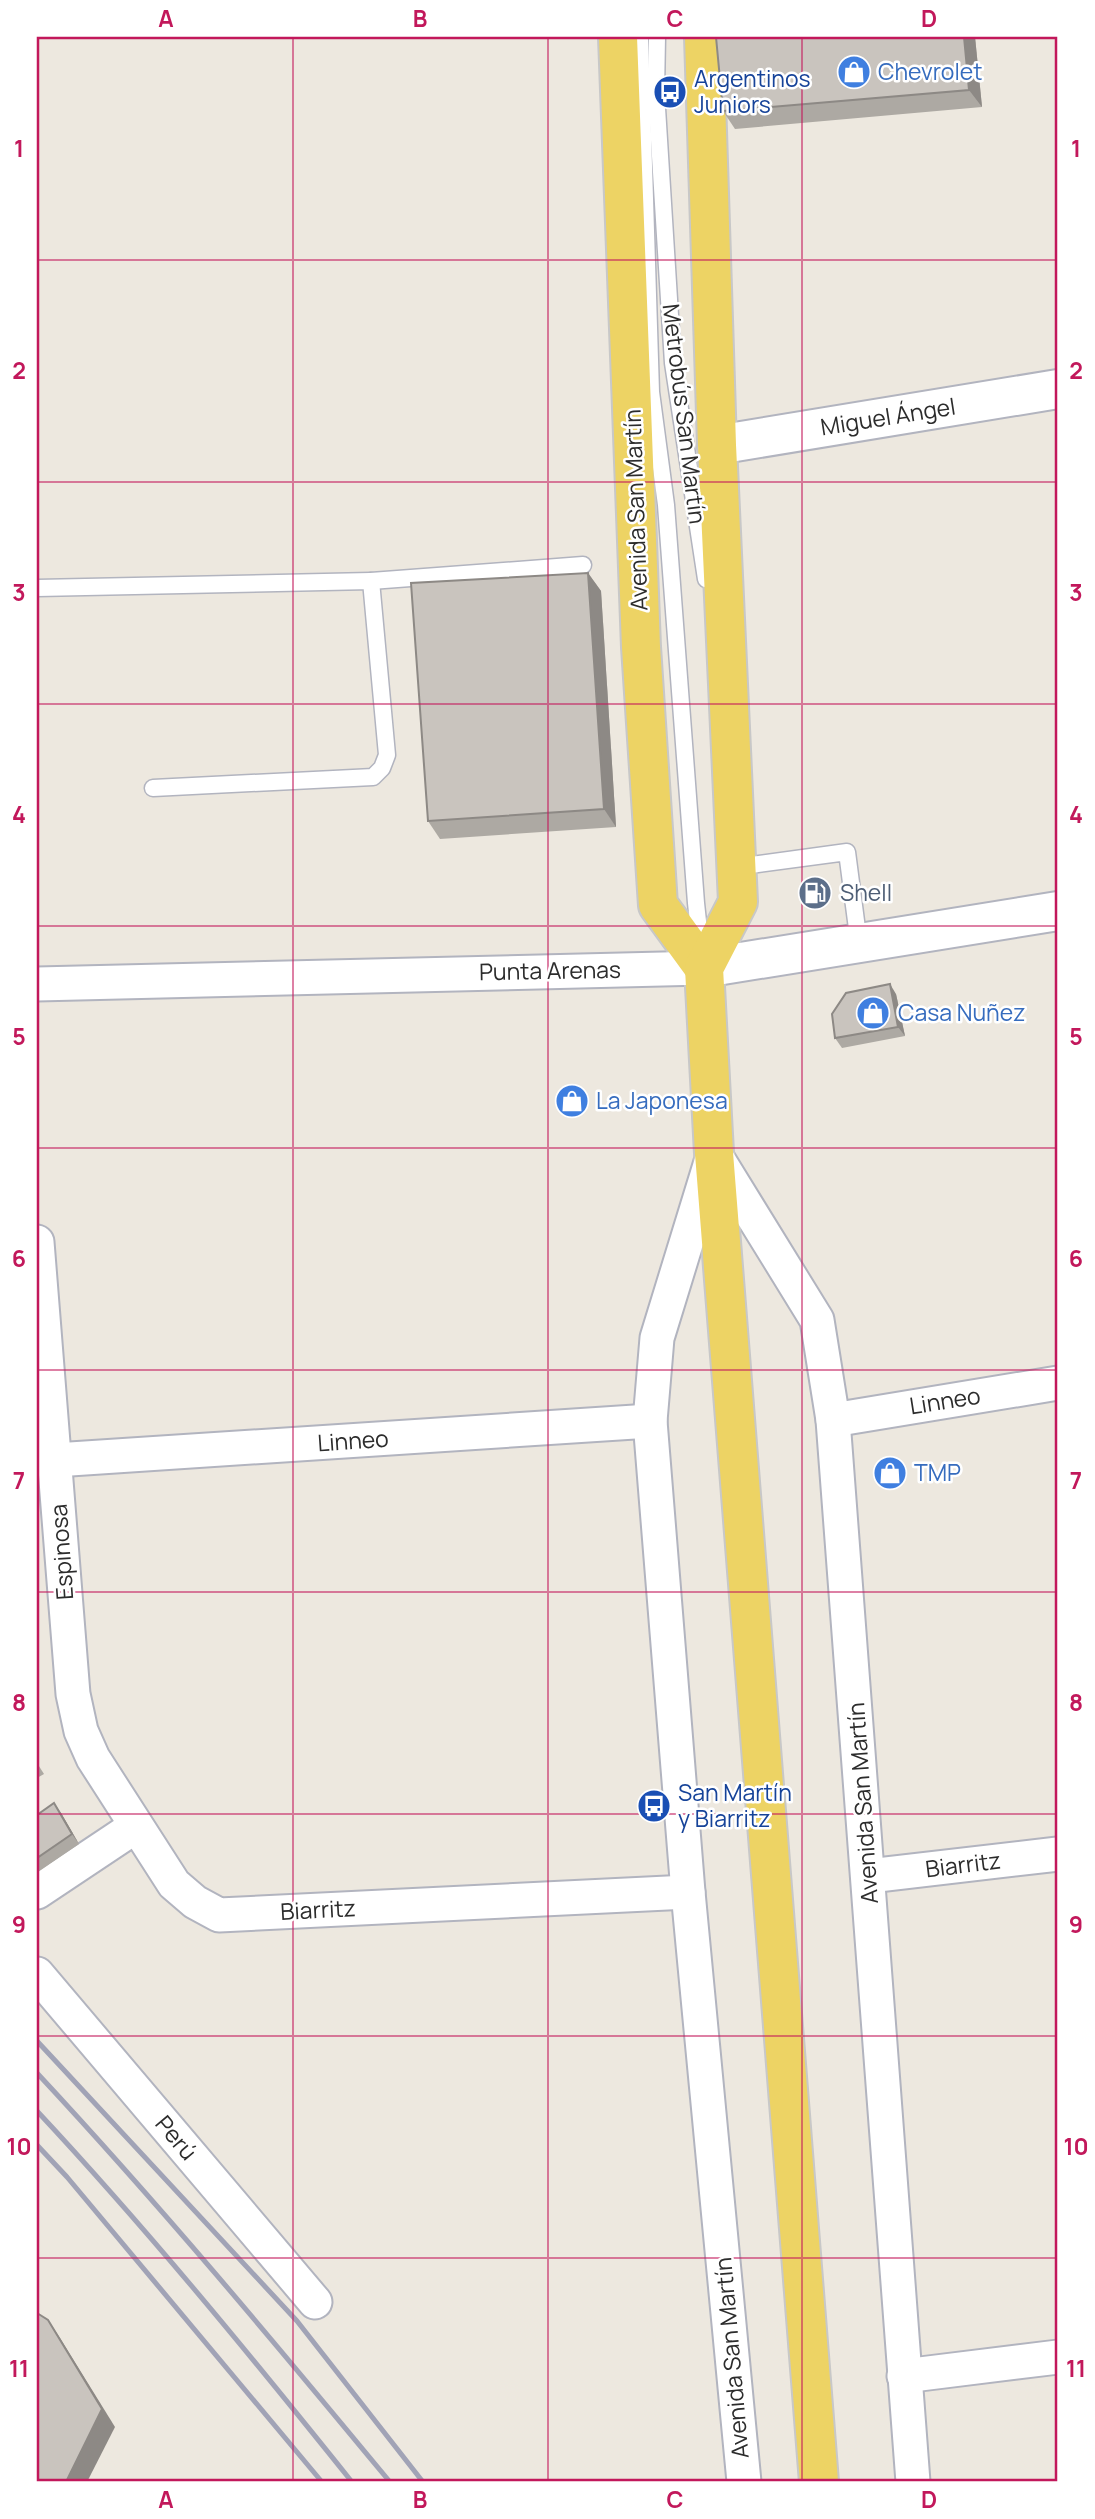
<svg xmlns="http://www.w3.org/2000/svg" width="1095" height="2519" font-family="Manrope,sans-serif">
<rect width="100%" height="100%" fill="#ede8df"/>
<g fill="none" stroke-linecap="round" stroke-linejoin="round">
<defs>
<g id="lane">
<path d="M640 37 651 392 666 505 696 903 701 949"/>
<path d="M657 37 656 92 673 363 706 579"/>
<path d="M371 581 583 565"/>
<path d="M37 588 371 581 387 755 382 768 373 777 153 788"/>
<path d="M736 867 847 852 859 944"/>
</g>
<g id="street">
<path d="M37 984 704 968"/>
<path d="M714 1153 817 1320 833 1420 913 2482"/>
<path d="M711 1162 657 1338 650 1421 688 1892 744 2482"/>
<path d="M37 1242 73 1694 81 1731 93 1758 174 1884 195 1902 219 1915 688 1892"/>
<path d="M833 1420 1058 1383"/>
<path d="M55 1460 650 1421"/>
<path d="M869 1876 1058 1854"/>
<path d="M37 1892 136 1826"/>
<path d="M37 1974 315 2302"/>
<path d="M904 2376 1058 2357"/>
</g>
<g id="secondary">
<path d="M717 445 1058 389"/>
<path d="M704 968 1058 911"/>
</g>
<g id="primary">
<path d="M618 37 641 647 658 905 704 968"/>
<path d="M704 37 717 445 738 902 704 968 714 1153 819 2482"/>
</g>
</defs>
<use href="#lane" stroke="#b2b4bf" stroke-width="19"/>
<use href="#street" stroke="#b2b4bf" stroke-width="37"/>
<use href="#secondary" stroke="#b2b4bf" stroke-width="42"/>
<use href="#primary" stroke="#c8c8c8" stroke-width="42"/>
<use href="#lane" stroke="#fff" stroke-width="16"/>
<use href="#street" stroke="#fff" stroke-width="33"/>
<use href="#secondary" stroke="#fff" stroke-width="38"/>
<use href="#primary" stroke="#edd364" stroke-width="38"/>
<g stroke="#a1a3b6" stroke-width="5">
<path d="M37 2041 297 2321 423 2482"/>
<path d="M37 2073C160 2205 275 2343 390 2482"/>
<path d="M37 2111C148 2230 251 2356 352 2482"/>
<path d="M37 2145 67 2177 322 2482"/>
</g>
</g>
<g fill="#ada9a3">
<path d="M716 37H975L982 107 735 129 723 111Z"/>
<path d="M588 573 601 591 616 827 440 839 428 821Z"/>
<path d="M896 994 905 1036 842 1048 835 1038Z"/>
<path d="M37 1763 44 1774 37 1778Z"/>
<path d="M61 1813 79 1844 38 1872 37 1870V1815Z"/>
</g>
<g fill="#8d8985">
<path d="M964 37H975L982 107 969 90Z"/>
<path d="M588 573 601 591 616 827 604 809Z"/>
<path d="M890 984 896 994 905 1036 898 1027Z"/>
<path d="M54 1803 61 1813 79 1844 72 1834Z"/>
<path d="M48 2320 60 2338 115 2427 87 2482H66Z"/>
</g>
<g fill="#c9c4be" stroke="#8d8985" stroke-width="2">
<path d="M716 37H964L969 90 723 111Z"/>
<path d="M588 573 604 809 428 821 411 583Z"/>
<path d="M890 984 898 1027 835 1038 832 1014 846 993Z"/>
<path d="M54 1803 72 1834 37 1858V1815Z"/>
<path d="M37 2313 48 2320 102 2409 66 2482H37Z"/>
</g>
<path fill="none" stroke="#c2185b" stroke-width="2" stroke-opacity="0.55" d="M293 37V2482M548 37V2482M802 37V2482M37 260H1058M37 482H1058M37 704H1058M37 926H1058M37 1148H1058M37 1370H1058M37 1592H1058M37 1814H1058M37 2036H1058M37 2258H1058"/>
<defs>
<symbol id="shop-disc" viewBox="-11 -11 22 22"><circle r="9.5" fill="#3f7fe0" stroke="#fff"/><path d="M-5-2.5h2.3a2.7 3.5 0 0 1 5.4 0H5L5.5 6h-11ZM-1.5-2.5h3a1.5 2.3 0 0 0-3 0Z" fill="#fff"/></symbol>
<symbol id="bus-disc" viewBox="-11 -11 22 22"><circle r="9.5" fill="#1a4fb4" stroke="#fff"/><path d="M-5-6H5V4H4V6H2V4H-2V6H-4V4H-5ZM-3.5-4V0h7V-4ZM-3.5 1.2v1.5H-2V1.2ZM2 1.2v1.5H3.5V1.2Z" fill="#fff"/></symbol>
<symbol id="fuel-disc" viewBox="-11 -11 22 22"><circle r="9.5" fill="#5c6f8a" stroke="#fff"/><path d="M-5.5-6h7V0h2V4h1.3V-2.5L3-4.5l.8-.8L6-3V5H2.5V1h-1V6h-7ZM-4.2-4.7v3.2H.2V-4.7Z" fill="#fff"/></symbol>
</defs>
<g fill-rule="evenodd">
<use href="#shop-disc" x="835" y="53" width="38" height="38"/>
<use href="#bus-disc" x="651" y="73" width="38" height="38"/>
<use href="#fuel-disc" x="796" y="874" width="38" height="38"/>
<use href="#shop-disc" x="854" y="994" width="38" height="38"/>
<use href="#shop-disc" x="553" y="1082" width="38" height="38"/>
<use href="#shop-disc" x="871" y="1454" width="38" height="38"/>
<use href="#bus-disc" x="635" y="1787" width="38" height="38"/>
</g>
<g text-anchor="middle" stroke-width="5" stroke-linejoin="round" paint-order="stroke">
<g font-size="23" fill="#366cbe" stroke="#fff" text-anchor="start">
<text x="878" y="80">Chevrolet</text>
<text x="898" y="1021">Casa Nuñez</text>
<text x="596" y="1109">La Japonesa</text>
<text x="914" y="1481">TMP</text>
</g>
<g font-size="23" fill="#164399" stroke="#fff" text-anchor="start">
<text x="694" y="87">Argentinos<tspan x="694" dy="26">Juniors</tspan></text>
<text x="678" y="1801">San Martín<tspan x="678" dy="26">y Biarritz</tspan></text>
</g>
<g font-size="23" fill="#2c2c2c" stroke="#fff">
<text transform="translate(684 414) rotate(83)" y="8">Metrobús San Martín</text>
<text transform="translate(888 417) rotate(-9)" y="8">Miguel Ángel</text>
<text transform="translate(636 510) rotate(-92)" y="8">Avenida San Martín</text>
<text transform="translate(550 971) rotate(-1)" y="8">Punta Arenas</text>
<text transform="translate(945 1401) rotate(-9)" y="8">Linneo</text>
<text transform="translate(353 1441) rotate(-4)" y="8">Linneo</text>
<text transform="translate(62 1552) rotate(-94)" y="8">Espinosa</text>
<text transform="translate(863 1803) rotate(-94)" y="8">Avenida San Martín</text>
<text transform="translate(963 1865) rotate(-7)" y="8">Biarritz</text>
<text transform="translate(318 1910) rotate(-3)" y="8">Biarritz</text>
<text transform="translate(176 2138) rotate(50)" y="8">Perú</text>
<text transform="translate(732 2358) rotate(-95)" y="8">Avenida San Martín</text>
</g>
<g font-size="23" fill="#4e5e75" stroke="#fff" text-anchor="start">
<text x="840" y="901">Shell</text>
</g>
</g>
<rect width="1095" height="2519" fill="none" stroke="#ffffff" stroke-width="77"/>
<rect x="38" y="38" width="1018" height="2442" fill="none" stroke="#c2185b" stroke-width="2.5"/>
<g font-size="23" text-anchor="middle" font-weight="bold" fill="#c2185b">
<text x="166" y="27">A</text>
<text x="420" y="27">B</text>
<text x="675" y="27">C</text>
<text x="929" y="27">D</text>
<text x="19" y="157">1</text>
<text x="1076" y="157">1</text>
<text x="19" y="379">2</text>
<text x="1076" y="379">2</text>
<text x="19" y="601">3</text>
<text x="1076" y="601">3</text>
<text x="19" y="823">4</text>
<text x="1076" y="823">4</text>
<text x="19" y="1045">5</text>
<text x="1076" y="1045">5</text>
<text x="19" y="1267">6</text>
<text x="1076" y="1267">6</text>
<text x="19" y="1489">7</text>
<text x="1076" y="1489">7</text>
<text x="19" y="1711">8</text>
<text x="1076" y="1711">8</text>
<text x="19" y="1933">9</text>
<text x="1076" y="1933">9</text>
<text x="19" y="2155">10</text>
<text x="1076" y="2155">10</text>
<text x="19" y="2377">11</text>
<text x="1076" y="2377">11</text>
<text x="166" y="2508">A</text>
<text x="420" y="2508">B</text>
<text x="675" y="2508">C</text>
<text x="929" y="2508">D</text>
</g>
</svg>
